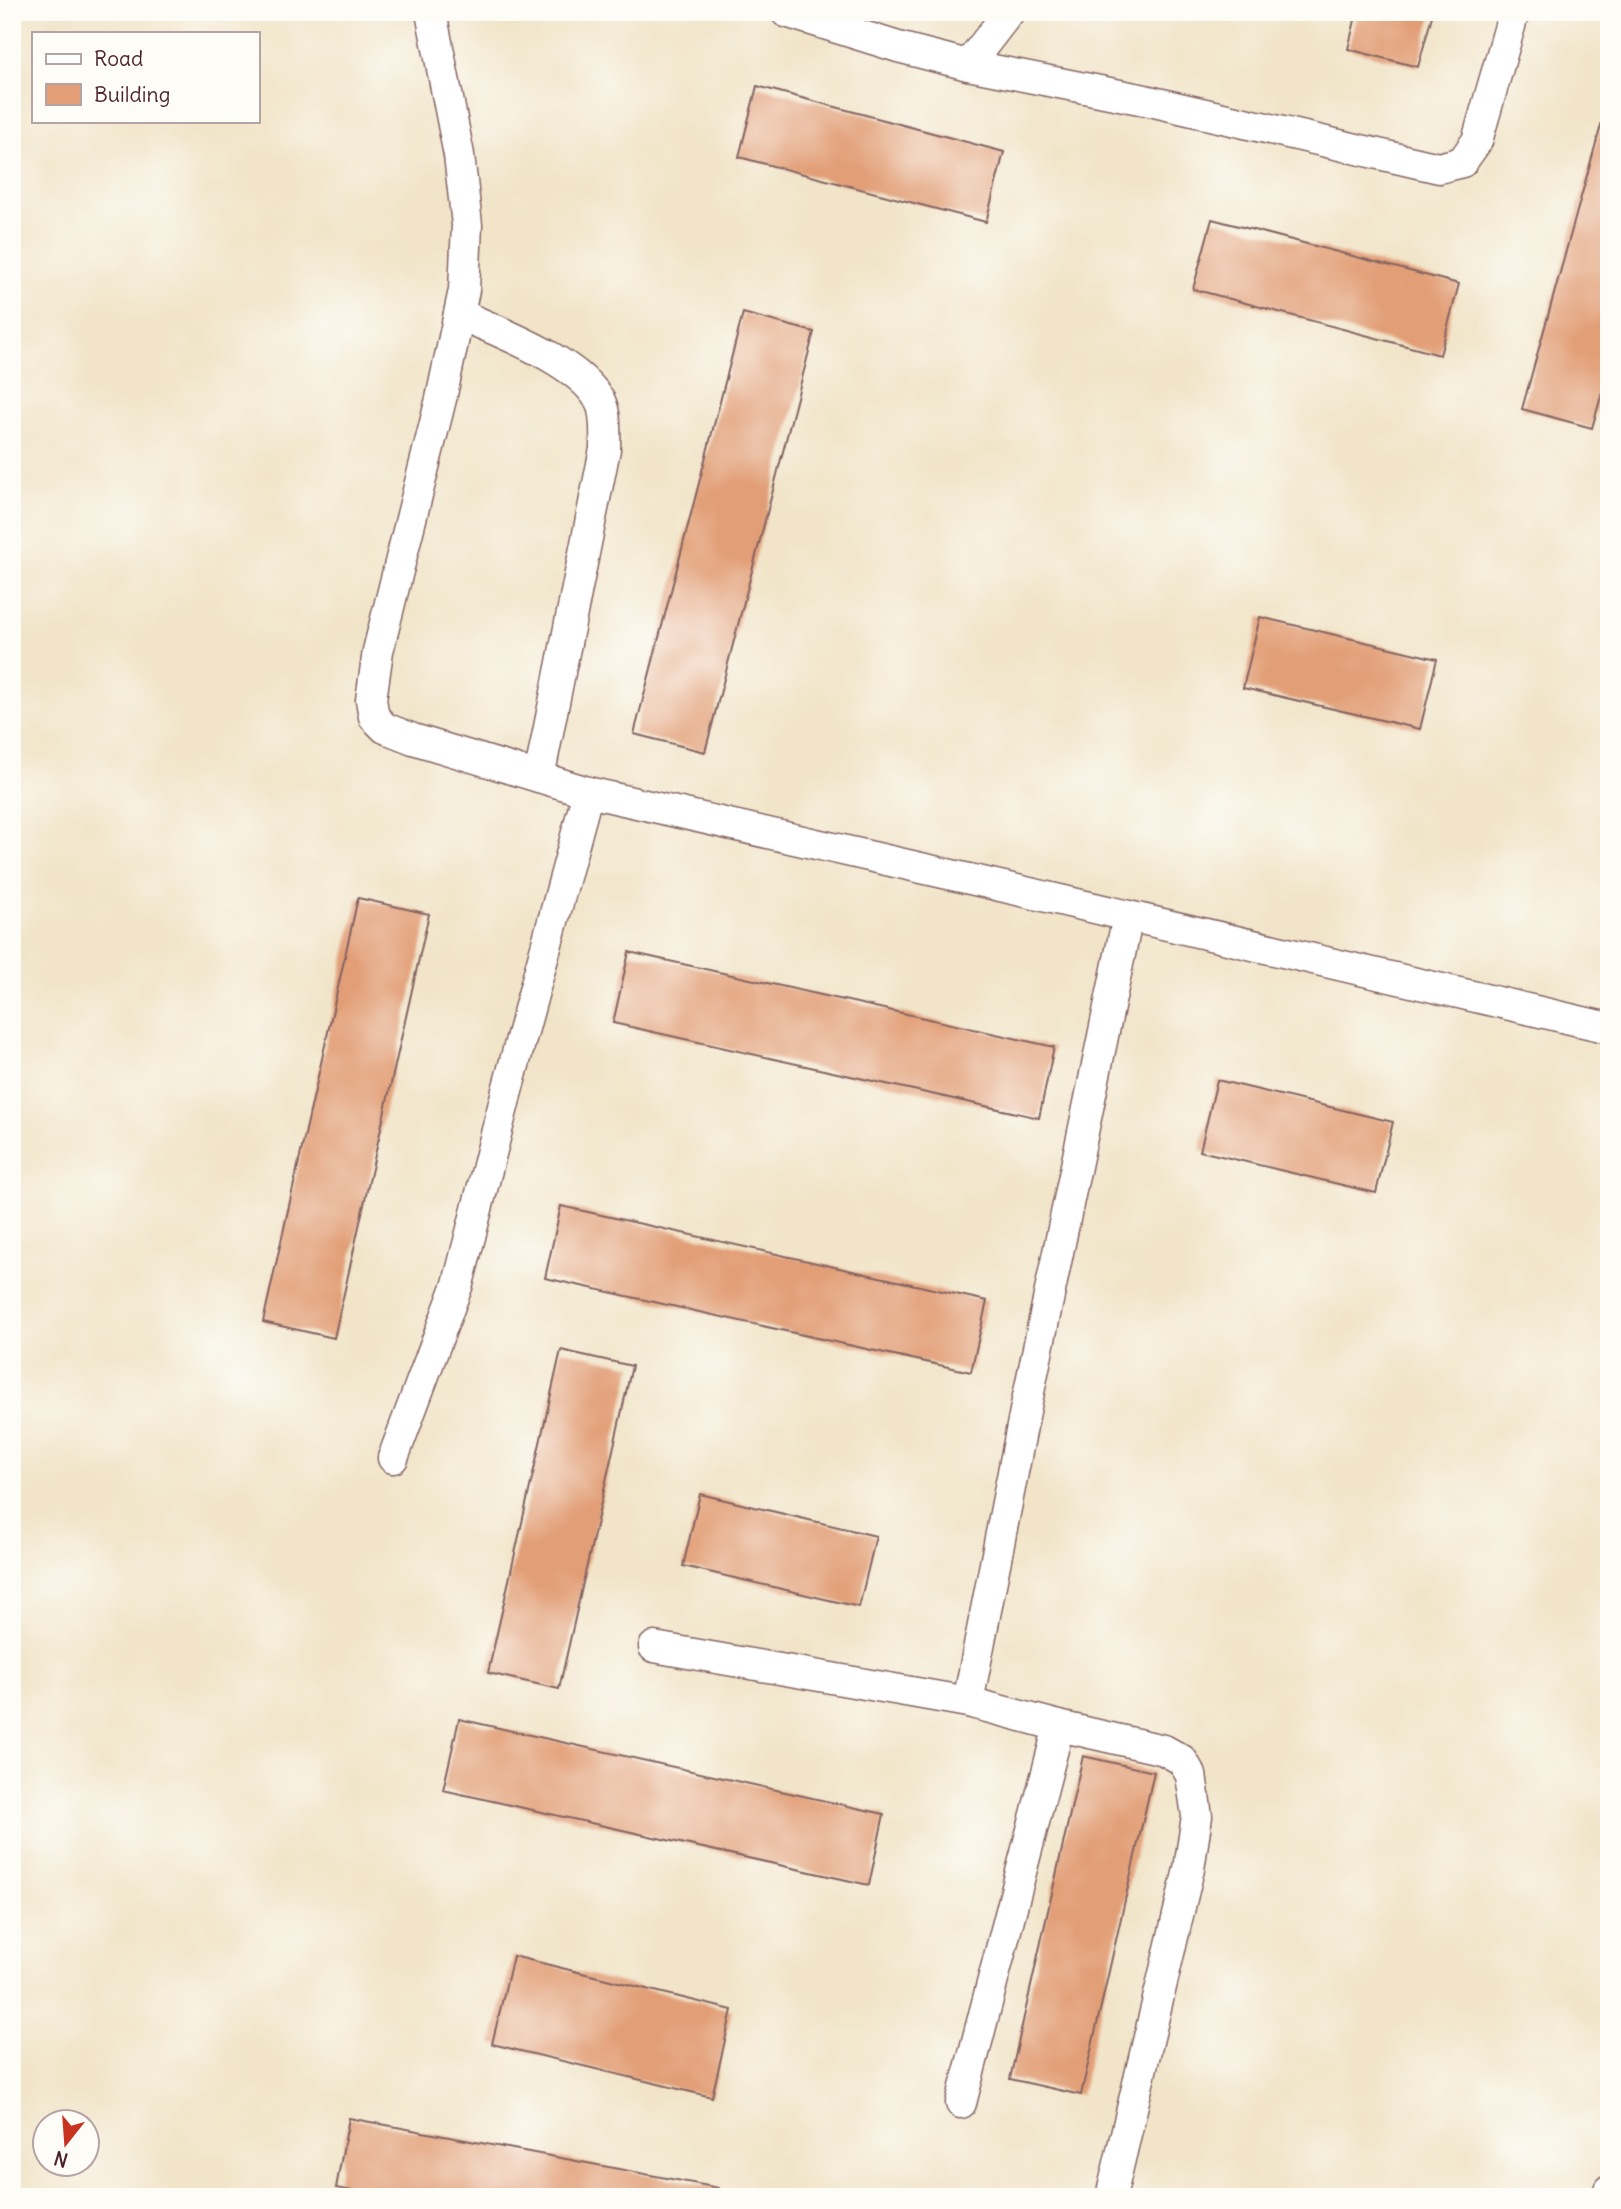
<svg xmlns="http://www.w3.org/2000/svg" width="1621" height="2209" font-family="Delius,sans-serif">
<rect width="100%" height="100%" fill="#fdfcf7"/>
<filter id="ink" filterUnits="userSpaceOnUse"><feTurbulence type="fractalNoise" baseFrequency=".0143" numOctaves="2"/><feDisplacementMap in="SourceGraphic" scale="14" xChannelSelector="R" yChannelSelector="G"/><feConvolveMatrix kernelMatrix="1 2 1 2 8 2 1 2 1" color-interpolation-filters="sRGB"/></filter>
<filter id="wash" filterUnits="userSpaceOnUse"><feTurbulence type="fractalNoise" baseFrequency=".00686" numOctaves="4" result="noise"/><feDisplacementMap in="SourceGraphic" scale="28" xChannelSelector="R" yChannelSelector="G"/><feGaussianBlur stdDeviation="1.57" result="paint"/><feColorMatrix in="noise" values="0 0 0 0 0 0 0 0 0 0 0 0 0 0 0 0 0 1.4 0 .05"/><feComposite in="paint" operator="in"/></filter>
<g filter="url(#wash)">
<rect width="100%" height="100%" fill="#f1e4c8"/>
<g id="blocks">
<g fill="#e29f77">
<path d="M1357 12H1433L1418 67 1348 49Z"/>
<path d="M757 86 1004 152 986 222 739 157Z"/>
<path d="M1608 100 1609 368 1592 428 1522 409Z"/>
<path d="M1212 219 1459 284 1440 355 1193 289Z"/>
<path d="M743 313 814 332 705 752 634 734Z"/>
<path d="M1260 617 1437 659 1420 729 1243 688Z"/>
<path d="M358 898 429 914 334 1338 263 1322Z"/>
<path d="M629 952 1054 1047 1039 1118 613 1023Z"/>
<path d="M1217 1080 1393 1122 1376 1193 1200 1151Z"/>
<path d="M561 1206 987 1301 971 1372 545 1278Z"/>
<path d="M561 1350 632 1366 559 1689 488 1673Z"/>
<path d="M700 1494 876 1536 859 1607 683 1566Z"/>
<path d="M459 1719 884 1814 869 1885 443 1790Z"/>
<path d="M1083 1756 1154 1772 1081 2095 1010 2079Z"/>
<path d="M513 1956 732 2010 712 2097 492 2044Z"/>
<path d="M349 2118 719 2188 718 2197H384L336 2188Z"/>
</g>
</g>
</g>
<g filter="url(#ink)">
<use href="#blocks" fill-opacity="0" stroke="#846462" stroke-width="2"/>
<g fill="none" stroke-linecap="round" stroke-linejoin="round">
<defs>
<g id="street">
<path d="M431 12 459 155 467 225 464 290 441 399 378 651 371 700 374 717 385 728 413 739 588 792 987 883 1609 1028"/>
<path d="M786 12 898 47 968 65 1145 100 1439 168 1462 162 1477 141 1514 12"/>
<path d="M968 65 1009 12"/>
<path d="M459 314C499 332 579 361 600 401 607 415 605 434 605 449L539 777"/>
<path d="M393 1458 458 1284 508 1087 588 792"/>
<path d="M654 1647 968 1702 1059 1726 1164 1750 1182 1760 1191 1775 1197 1816 1189 1869 1111 2197"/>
<path d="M968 1702 1024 1416 1128 916"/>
<path d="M961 2103 1059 1726"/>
<path d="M1607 2197 1609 2190"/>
</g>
</defs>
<use href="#street" stroke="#846462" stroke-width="33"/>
<use href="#street" stroke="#fff" stroke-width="30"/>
</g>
</g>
<rect width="1621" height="2209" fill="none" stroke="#fdfcf7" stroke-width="42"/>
<rect x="32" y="32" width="228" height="91" fill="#fdfcf7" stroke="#b5a4a5" stroke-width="2"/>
<rect x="46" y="54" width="35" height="10" fill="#ffffff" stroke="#b5a4a5" stroke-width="2"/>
<text x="94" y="66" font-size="21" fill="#4a1f2b">Road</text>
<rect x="46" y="84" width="35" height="21" fill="#e29f77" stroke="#b5a4a5" stroke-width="2"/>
<text x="94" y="102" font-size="21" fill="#4a1f2b">Building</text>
<g transform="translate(66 2143) rotate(197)"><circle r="33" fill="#fdfcf7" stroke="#b5a4a5" stroke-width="2"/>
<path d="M0-5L12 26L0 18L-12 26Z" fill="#c8321e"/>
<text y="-10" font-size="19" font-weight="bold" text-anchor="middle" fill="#4a1f2b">N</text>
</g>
</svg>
